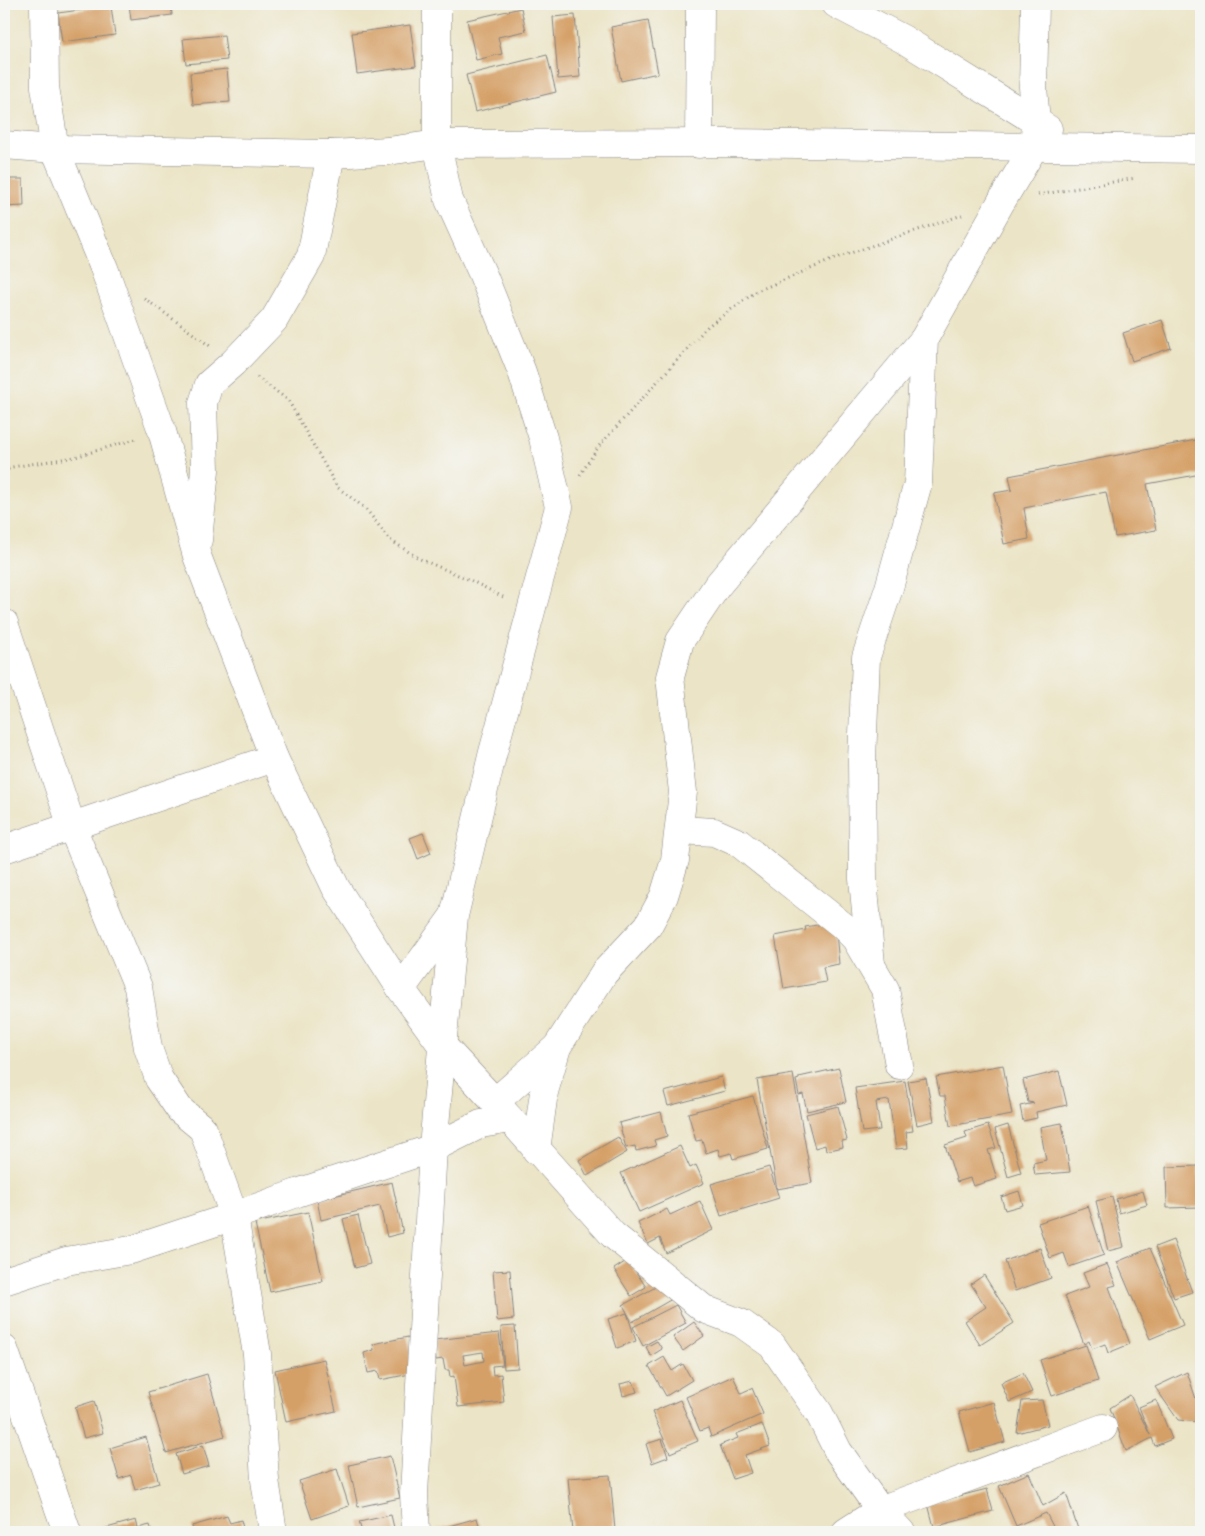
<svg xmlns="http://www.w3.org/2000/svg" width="1205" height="1536" font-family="Mynerve,sans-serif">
<rect width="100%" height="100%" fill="#f6f6f2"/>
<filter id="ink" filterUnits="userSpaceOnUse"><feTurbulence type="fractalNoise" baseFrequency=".02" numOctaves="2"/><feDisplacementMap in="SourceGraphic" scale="10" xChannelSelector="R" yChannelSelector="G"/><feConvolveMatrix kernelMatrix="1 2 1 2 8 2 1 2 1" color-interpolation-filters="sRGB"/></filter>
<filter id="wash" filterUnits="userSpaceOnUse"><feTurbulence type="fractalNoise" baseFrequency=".0096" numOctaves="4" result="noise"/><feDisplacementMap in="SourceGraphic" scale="20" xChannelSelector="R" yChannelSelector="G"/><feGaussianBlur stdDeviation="1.12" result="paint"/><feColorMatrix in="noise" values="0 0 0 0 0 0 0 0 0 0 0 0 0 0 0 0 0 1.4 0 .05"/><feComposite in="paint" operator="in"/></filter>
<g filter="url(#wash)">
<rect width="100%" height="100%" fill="#ebe4c6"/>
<g id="blocks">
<g fill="#d5a068" fill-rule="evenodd">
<path d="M129 4H171L172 15 131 20Z"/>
<path d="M111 6 115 35 62 42 58 13Z"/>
<path d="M521 8 526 31 498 37 502 54 476 60 467 20Z"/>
<path d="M575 15 580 77 558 79 553 17Z"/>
<path d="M648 20 658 73 621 81 611 27Z"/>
<path d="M410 25 416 66 357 74 352 33Z"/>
<path d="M224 35 227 60 186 64 183 39Z"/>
<path d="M547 55 556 92 475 112 466 75Z"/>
<path d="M227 69 230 102 193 105 190 73Z"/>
<path d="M4 179H23L24 206 4 207Z"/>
<path d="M1162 320 1171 348 1132 361 1123 333Z"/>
<path d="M1201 439V474L1147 484 1156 530 1115 537 1106 492 1024 508 1029 539 1004 544 994 493 1012 490 1009 476Z"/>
<path d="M423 833 431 853 418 859 410 838Z"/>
<path d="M835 922 839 964 823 967 826 982 784 989 775 936 806 930 805 927Z"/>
<path d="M1003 1065 1012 1115 950 1126 945 1096H940L936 1077Z"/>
<path d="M839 1068 846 1102 807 1111 803 1094 799 1095 796 1080 799 1079V1077Z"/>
<path d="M1059 1071 1067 1105 1036 1112 1037 1118 1023 1121 1020 1106 1034 1103 1028 1102 1023 1080Z"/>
<path d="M793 1074 812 1183 777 1189 757 1080Z"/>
<path d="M721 1077 725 1091 668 1106 664 1092Z"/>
<path d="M926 1078 934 1121 917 1125 908 1081Z"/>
<path d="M905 1081 913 1131 906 1132 908 1148 896 1149 889 1100 876 1102 880 1130 862 1132 855 1088Z"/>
<path d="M753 1096 768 1149 733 1159 731 1153 720 1156 718 1149 706 1153 702 1140 696 1141 688 1113Z"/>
<path d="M838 1106 847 1140 842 1141 843 1147 826 1151 825 1145 815 1148 806 1114Z"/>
<path d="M661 1112 667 1136 654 1140 656 1146 636 1151 635 1146 626 1148 619 1123Z"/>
<path d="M1062 1123 1070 1172 1035 1175 1033 1163 1046 1160 1040 1127Z"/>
<path d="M988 1125 996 1148 988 1150 997 1179 973 1186 970 1178 957 1182 945 1145 967 1138 965 1132Z"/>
<path d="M1008 1125 1021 1173 1008 1177 995 1129Z"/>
<path d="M618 1137 627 1152 587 1176 579 1160Z"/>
<path d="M680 1146 690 1168 696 1165 704 1183 639 1212 621 1173Z"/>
<path d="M1198 1166 1200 1207 1167 1208 1166 1167Z"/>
<path d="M769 1167 779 1198 721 1216 711 1184Z"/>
<path d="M392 1182 403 1233 387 1237 380 1206 321 1220 317 1200Z"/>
<path d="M1019 1191 1023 1205 1005 1210 1001 1197Z"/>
<path d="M1143 1191 1147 1205 1119 1213 1116 1199Z"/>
<path d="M1112 1197 1124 1247 1108 1251 1096 1201Z"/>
<path d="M700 1201 713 1230 666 1253 660 1238 648 1244 638 1223 667 1209 670 1215Z"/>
<path d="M1088 1206 1104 1255 1069 1267 1064 1253 1050 1258 1038 1223Z"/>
<path d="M308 1212 323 1281 270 1292 255 1223Z"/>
<path d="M358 1215 370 1264 355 1268 343 1219Z"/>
<path d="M1173 1240 1192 1292 1174 1298 1155 1247Z"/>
<path d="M1040 1248 1051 1278 1015 1291 1005 1261Z"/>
<path d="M1150 1248 1183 1325 1150 1339 1117 1262Z"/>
<path d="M628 1260 646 1287 631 1296 614 1269Z"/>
<path d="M1107 1264 1116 1285 1109 1287 1130 1344 1108 1353 1105 1344 1092 1349 1089 1341 1084 1344 1065 1296 1089 1287 1083 1273Z"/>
<path d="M510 1270 514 1319 497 1321 493 1271Z"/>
<path d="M984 1275 1014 1323 980 1345 965 1321 986 1307 971 1284Z"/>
<path d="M663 1283 672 1299 632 1322 623 1305Z"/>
<path d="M676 1305 686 1323 643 1346 633 1327Z"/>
<path d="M627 1313 636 1341 617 1348 608 1319Z"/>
<path d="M694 1322 704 1336 683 1351 673 1337Z"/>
<path d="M515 1326 518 1368 504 1369 501 1327Z"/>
<path d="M499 1333 503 1365 492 1366 493 1375 501 1374 504 1402 458 1407 454 1376 450 1377 449 1370H445L443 1359 436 1360 434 1340ZM483 1352 484 1361 465 1365 463 1355Z"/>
<path d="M408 1337 415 1373 380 1380 378 1371 368 1373 364 1353 374 1350 373 1344Z"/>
<path d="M657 1341 662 1349 651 1356 646 1347Z"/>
<path d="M1086 1345 1098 1381 1052 1396 1040 1360Z"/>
<path d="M664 1357 672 1371 683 1364 692 1380 666 1396 649 1366Z"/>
<path d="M324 1359 336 1411 286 1422 275 1370Z"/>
<path d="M1187 1372 1201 1414V1422L1178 1420 1155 1387Z"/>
<path d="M1023 1373 1032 1392 1009 1402 1001 1383Z"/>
<path d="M207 1374 225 1436 166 1453 148 1392Z"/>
<path d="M733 1376 741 1393 752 1388 763 1414 711 1437 708 1428 700 1431 686 1397Z"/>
<path d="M633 1381 637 1392 623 1396 620 1384Z"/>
<path d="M1130 1395 1150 1435 1139 1407 1156 1400 1172 1439 1155 1446 1152 1438 1126 1451 1110 1408Z"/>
<path d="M680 1400 698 1441 670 1453 652 1412Z"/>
<path d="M1042 1400 1048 1425 1017 1433 1022 1401Z"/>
<path d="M94 1401 103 1433 84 1438 75 1407Z"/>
<path d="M994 1402 1005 1442 970 1452 959 1412Z"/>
<path d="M762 1424 770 1446 745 1455 751 1473 733 1479 720 1445 738 1438 736 1434Z"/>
<path d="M146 1437 159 1483 135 1490 131 1475 119 1479 110 1448Z"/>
<path d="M662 1439 668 1457 652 1463 646 1444Z"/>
<path d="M203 1445 209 1466 182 1474 176 1454Z"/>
<path d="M390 1456 400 1498 358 1507 349 1465Z"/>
<path d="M337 1469 349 1506 312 1519 299 1481Z"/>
<path d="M1029 1473 1043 1506 1066 1493 1079 1532H1056L1046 1513 1016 1526 999 1486Z"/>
<path d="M610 1475 615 1530 573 1532 568 1478Z"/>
<path d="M987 1489 993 1511 934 1527 928 1504Z"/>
<path d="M391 1515 395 1532H362L359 1522Z"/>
<path d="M227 1516 230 1523 241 1520 244 1532H193L192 1526Z"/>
<path d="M477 1518 481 1532H436L435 1530Z"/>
<path d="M136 1520 138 1528 150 1525 152 1532H104L103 1529Z"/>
</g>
</g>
</g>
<g filter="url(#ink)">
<use href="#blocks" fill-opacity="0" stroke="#868380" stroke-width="1"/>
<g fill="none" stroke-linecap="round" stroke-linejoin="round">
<defs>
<g id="minor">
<path d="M44 4 45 87 55 149 104 268 162 431 197 556 274 758 336 888 401 989 441 1044 495 1102 613 1235 704 1309 741 1323 772 1345 819 1413 838 1451 880 1510 901 1532"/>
<path d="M836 4 903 39 1048 129"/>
<path d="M699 144 700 4"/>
<path d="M4 145 55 149 331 154 388 151 437 144 724 143 1201 149"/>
<path d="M198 540 205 470 203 403 209 384 233 363 274 320 311 256 331 154"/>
<path d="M4 623 72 827 138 987 148 1048 159 1079 180 1110 203 1129 234 1216 297 1193 433 1148 481 1124 510 1119"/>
<path d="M679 830 714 832 739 843 842 925 855 938 885 989 899 1065"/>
<path d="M4 849 274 758"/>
<path d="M871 964 863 879 862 760 866 657 889 588 918 483 924 339"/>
<path d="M401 989 453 917"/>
<path d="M495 1102 557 1047"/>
<path d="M536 1150 544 1092 557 1047 604 973 648 926 664 896 675 860 683 792 670 677 680 641 717 586 924 339 1001 202 1034 147 1036 122 1033 87 1035 4"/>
<path d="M4 1281 66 1261 131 1250 234 1216 257 1354 265 1480 273 1532"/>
<path d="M4 1349 67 1532"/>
<path d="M416 1532 414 1494 433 1148 454 916 492 756 559 507 543 438 522 372 483 275 449 200 437 144V4"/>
<path d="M846 1532 880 1510 1103 1428"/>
</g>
</defs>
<use href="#minor" stroke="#868380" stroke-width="29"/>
<g stroke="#868380" stroke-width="3" stroke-dasharray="1 4" stroke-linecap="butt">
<path d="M1038 195 1136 178"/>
<path d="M144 298 210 346"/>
<path d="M257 377 288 400 337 487 366 509 390 540 420 559 470 580 505 598"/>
<path d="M4 472 12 467 75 457 136 439"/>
<path d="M580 475 599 446 708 326 757 291 839 257 962 215"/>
</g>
<use href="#minor" stroke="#fff" stroke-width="28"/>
</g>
</g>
<rect width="1205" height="1536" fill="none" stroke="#f6f6f2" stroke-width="20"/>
</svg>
